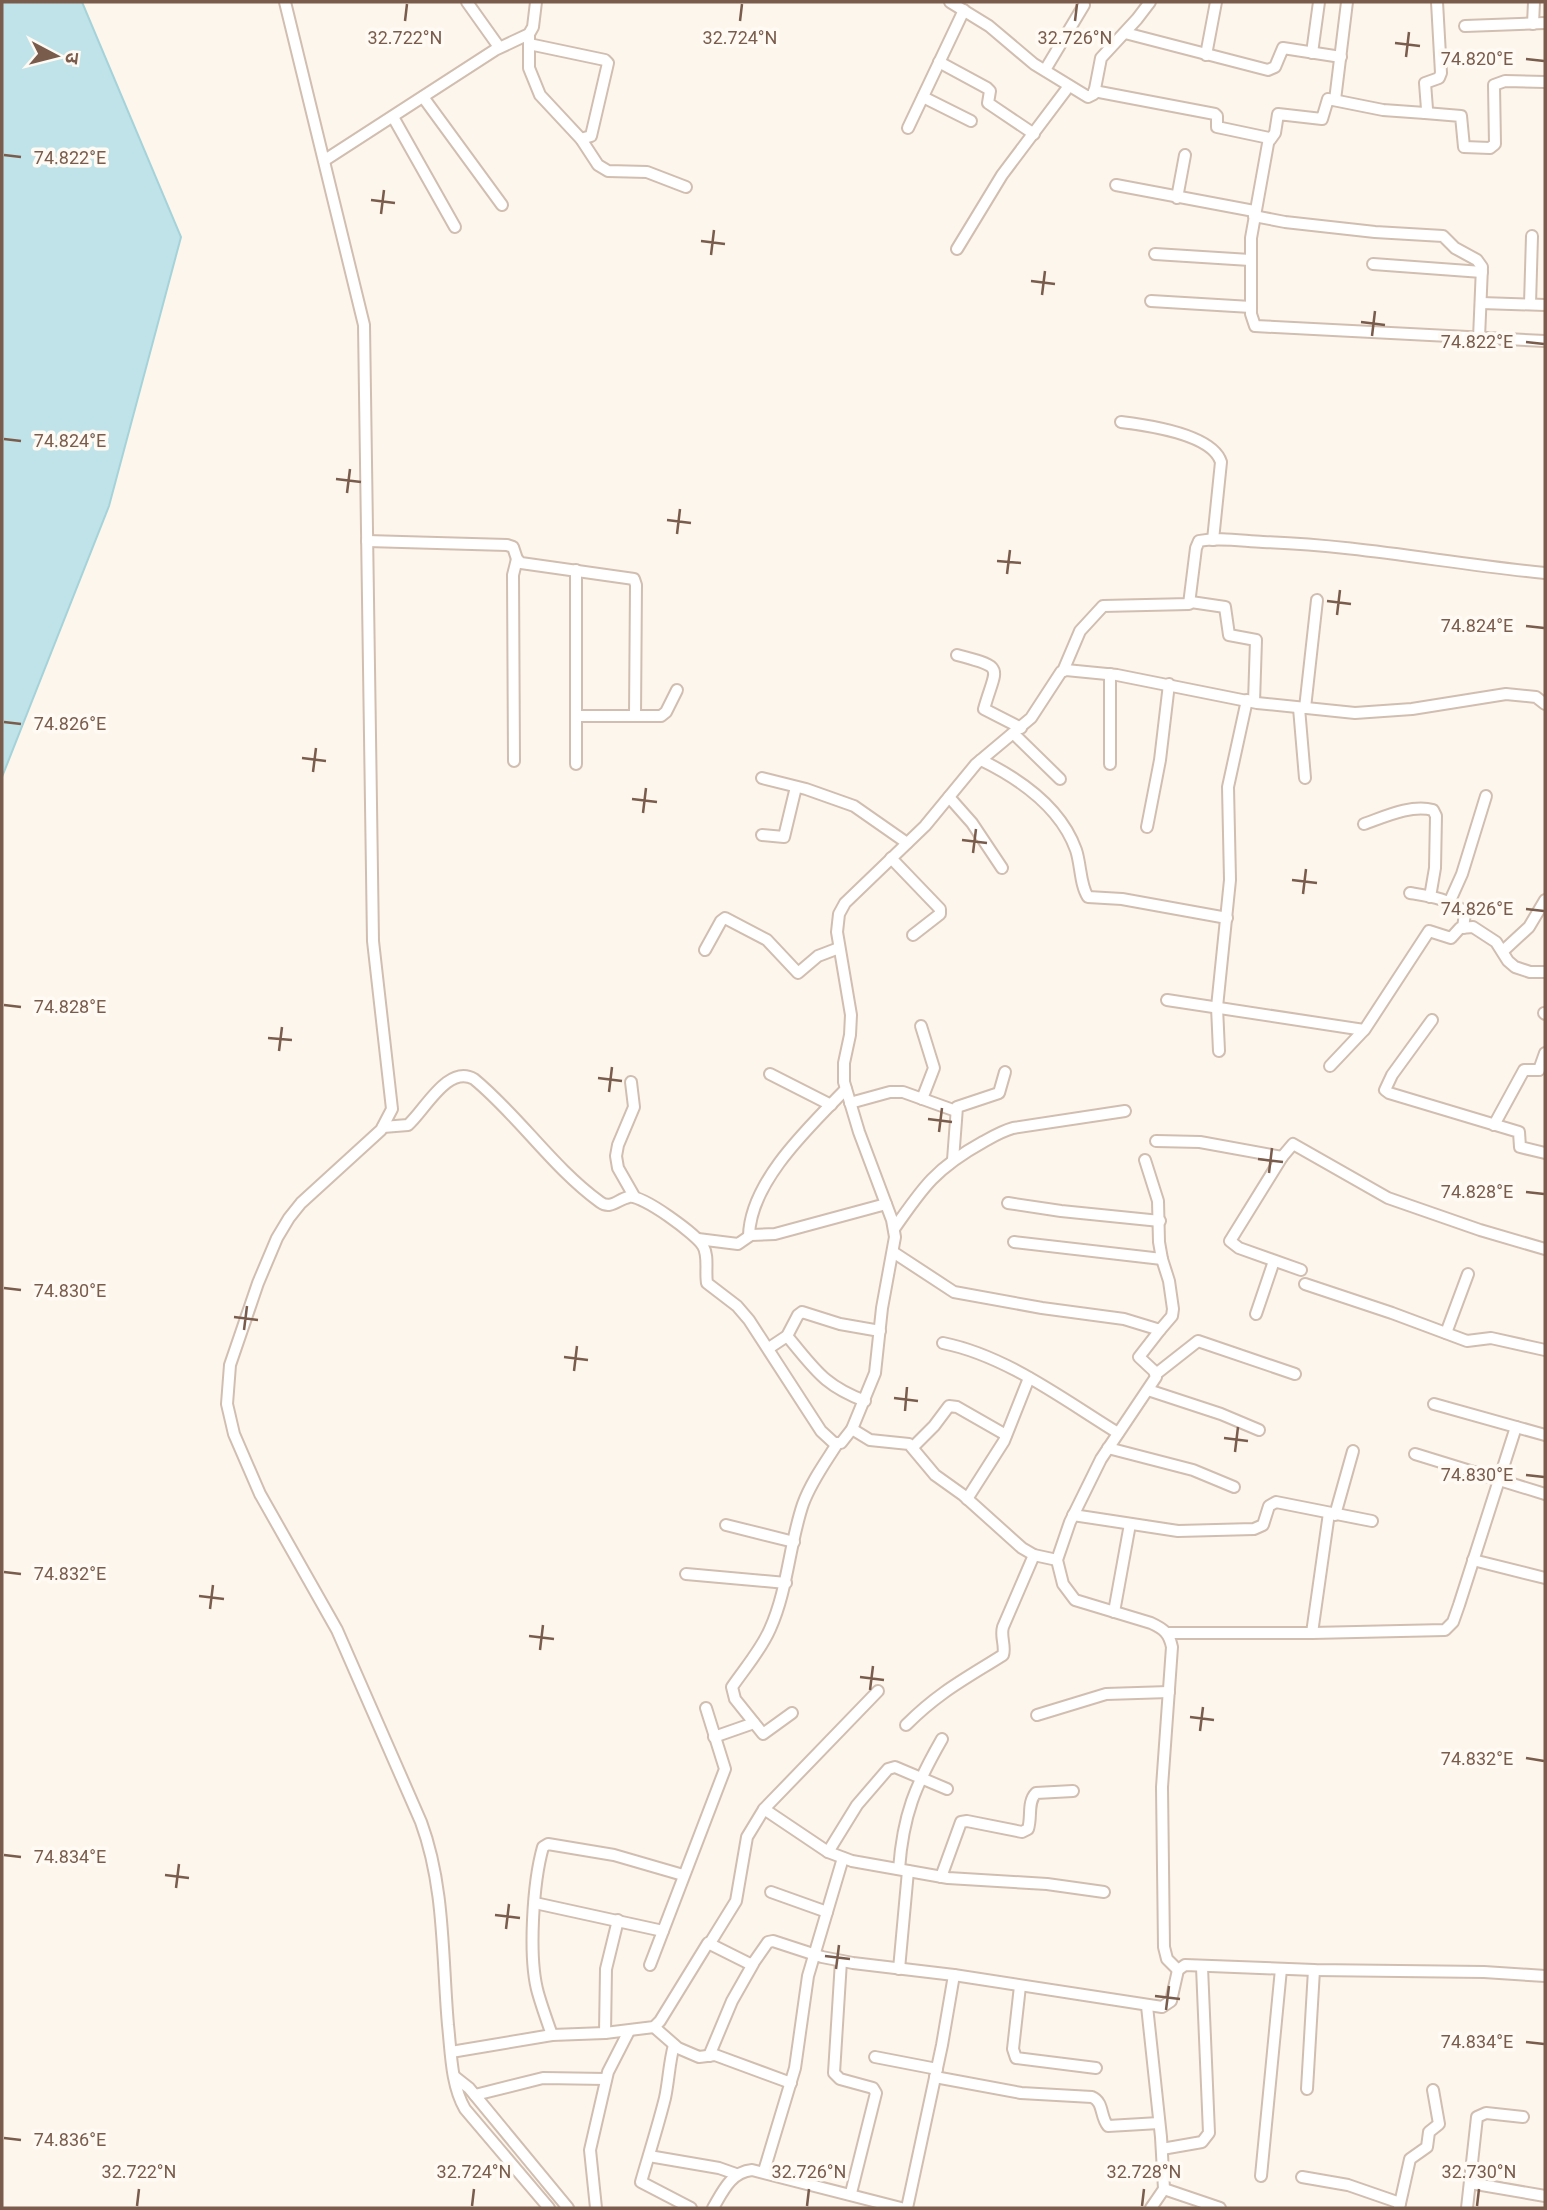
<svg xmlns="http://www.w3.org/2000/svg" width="1547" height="2210" font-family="Roboto,'Noto Sans Devanagari',sans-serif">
<rect width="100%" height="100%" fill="#fdf6ec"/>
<path fill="#bfe3e8" stroke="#a5d3da" stroke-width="2" d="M2 2H82L181 237 109 506 2 777Z"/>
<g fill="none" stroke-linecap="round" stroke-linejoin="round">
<defs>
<g id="street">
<path d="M285 2 364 325 373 941 392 1109 381 1130 301 1203 289 1218 277 1238 258 1283 230 1365 227 1404 234 1434 260 1494 337 1630 421 1822C445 1887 442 1957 448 2025 451 2052 451 2085 465 2109L549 2208"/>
<path d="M467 2 499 47"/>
<path d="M950 2 989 26 1034 64 1088 97 1094 94 1101 58 1137 19 1150 2"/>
<path d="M1533 24 1534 2"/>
<path d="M1465 26 1545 23"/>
<path d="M1125 33 1268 70 1275 67 1283 48 1341 57"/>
<path d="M529 34V68L540 95 581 139 598 165 608 171 647 172 686 187"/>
<path d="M529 44 605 60 608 63 591 136 581 139"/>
<path d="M1312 53 1319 2"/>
<path d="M1206 55 1216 2"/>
<path d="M939 62 987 88 990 91 988 103 1034 134"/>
<path d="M1045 70 1084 5"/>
<path d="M1094 91 1215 114 1217 116V127L1269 138 1251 238V314L1255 326 1545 341"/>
<path d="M423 97 502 205"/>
<path d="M923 97 971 121"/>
<path d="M1335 100 1347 2"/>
<path d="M1425 113 1461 116 1464 147 1490 148 1495 144 1494 85 1505 81 1545 82"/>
<path d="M393 117 455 227"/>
<path d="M908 128 964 10"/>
<path d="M1270 140 1275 133 1278 114 1322 119 1328 99 1383 110 1425 113 1427 109 1425 83 1439 78 1441 73 1437 2"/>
<path d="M325 160 495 50 529 34 533 27 536 2"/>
<path d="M1116 185 1254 211"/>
<path d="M1177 198 1185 155"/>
<path d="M1254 216 1285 222 1375 232 1443 236 1455 248 1477 260 1482 267 1479 338"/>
<path d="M957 249 1002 175 1069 86"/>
<path d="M1155 254 1250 260"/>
<path d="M1373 264 1482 272"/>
<path d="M1151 301 1251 307"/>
<path d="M1481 303 1545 305"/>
<path d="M1530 304 1532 236"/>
<path d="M1121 422C1146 425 1212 434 1221 462L1213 540"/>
<path d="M367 541 507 545 513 547 517 559 521 563 634 579 636 585 635 716"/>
<path d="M576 570V764"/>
<path d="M1191 602 1225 607 1229 635 1256 640 1254 702"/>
<path d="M957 655C1007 668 996 666 984 709L1021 728"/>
<path d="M1063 671 1080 631 1103 606 1189 604 1196 548 1199 541C1219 537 1242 541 1263 542 1358 545 1451 564 1545 573"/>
<path d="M1299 708 1305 778"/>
<path d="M1305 708 1317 600"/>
<path d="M576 716H661L666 712 677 690"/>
<path d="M1014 734 1060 779"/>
<path d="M981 760C1020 779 1061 808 1076 850 1081 865 1080 885 1088 897L1122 899 1227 918"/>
<path d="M514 761 513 575 517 559"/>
<path d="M1110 764V674"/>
<path d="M762 778 806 789 854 806 907 843"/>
<path d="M949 797 972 823 1002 868"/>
<path d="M1364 824C1384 817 1411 804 1433 810L1436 816 1435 868 1430 897"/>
<path d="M1147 827 1160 760 1169 684"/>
<path d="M762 835 784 837 796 787"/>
<path d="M891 858 940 909V914L913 935"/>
<path d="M1410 893C1428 896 1452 899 1465 913L1463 928"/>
<path d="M1449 903 1462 874 1486 796"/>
<path d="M705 950 721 921 725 918 767 940 798 973 818 956 839 948"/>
<path d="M1503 951 1529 927 1545 900"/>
<path d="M1167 1000 1364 1030"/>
<path d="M1544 1013 1545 1014"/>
<path d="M1432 1020 1392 1075 1385 1090 1389 1093 1519 1132 1520 1147 1545 1153"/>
<path d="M921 1026 934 1068 922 1099"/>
<path d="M1219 1051 1217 1007 1230 880 1228 787 1247 700"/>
<path d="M1330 1066 1365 1029 1429 931 1451 938 1460 928 1473 927 1496 942 1508 961 1515 967 1530 972H1545"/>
<path d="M770 1074 831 1105"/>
<path d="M631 1082 634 1107 618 1145 616 1156 618 1168 634 1196"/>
<path d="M850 1103 890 1092H903L956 1111"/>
<path d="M1494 1125 1524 1070H1539L1545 1053"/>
<path d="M383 1127 408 1125C425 1110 448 1064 474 1079 519 1116 552 1167 600 1202 611 1210 618 1199 629 1197 642 1194 697 1235 703 1246 709 1256 705 1271 707 1283L737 1306 749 1320 821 1431 834 1443H841L852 1429 875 1373 882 1308 895 1237 892 1220 859 1132 844 1082V1063L850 1035 851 1015 837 932 839 914 845 903 925 826 976 764 1031 718 1061 672 1066 670 1117 675 1257 703 1355 713 1412 709 1506 694 1536 697 1545 704"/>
<path d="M1156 1141 1200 1142 1282 1157"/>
<path d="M953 1160 957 1107 999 1093 1005 1072"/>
<path d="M1008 1203 1061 1211 1160 1221"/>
<path d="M894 1229C923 1187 936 1168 983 1142 992 1137 1002 1131 1013 1128L1125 1111"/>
<path d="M749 1236C750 1182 809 1127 846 1089"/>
<path d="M698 1239 738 1244 751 1235 775 1234 886 1204"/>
<path d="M1014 1242 1162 1259"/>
<path d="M893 1252 954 1292 1042 1308 1124 1319 1160 1330 1172 1316 1173 1309 1169 1281 1162 1259 1159 1242 1158 1201 1145 1160"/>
<path d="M1301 1270 1239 1248 1230 1241 1282 1157 1293 1144 1388 1198 1480 1230 1545 1249"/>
<path d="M1305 1284 1392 1313 1467 1341 1491 1338 1545 1350"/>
<path d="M1256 1314 1274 1261"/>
<path d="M1160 1330 1139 1357 1154 1371 1156 1377 1101 1459 1070 1522 1057 1560 1063 1584 1075 1600 1151 1623C1164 1629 1169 1633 1172 1647L1162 1787 1164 1947 1167 1959 1178 1970"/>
<path d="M1446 1333 1468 1274"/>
<path d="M787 1336C815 1369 823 1385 865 1401"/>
<path d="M943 1343C1007 1356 1064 1400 1118 1433"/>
<path d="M769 1348 787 1336 798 1315 802 1312 840 1324 880 1331"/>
<path d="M1156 1374 1198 1341 1295 1374"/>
<path d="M1148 1390 1221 1414 1259 1430"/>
<path d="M1434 1404 1545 1435"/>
<path d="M852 1429 870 1440 909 1444 935 1475 963 1495 1022 1548 1034 1555 1057 1560"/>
<path d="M913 1447 934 1426 949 1406 957 1407 1006 1435"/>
<path d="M1108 1448 1193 1470 1234 1487"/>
<path d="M1415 1454 1545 1494"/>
<path d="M967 1499 1004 1441 1029 1378"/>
<path d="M1073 1515 1178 1531 1254 1529 1263 1525 1269 1506 1276 1502 1372 1521"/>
<path d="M1335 1515 1353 1451"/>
<path d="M726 1525 794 1542"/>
<path d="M1473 1560 1545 1578"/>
<path d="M686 1574 786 1583"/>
<path d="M1114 1612 1130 1524"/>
<path d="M1167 1633H1312L1445 1630 1453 1622 1459 1605 1516 1427"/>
<path d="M1312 1633 1329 1513"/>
<path d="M792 1713 763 1734 735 1699 732 1687C745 1668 761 1650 770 1629 788 1589 789 1545 803 1504 811 1482 825 1463 837 1444"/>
<path d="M1037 1715 1106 1694 1169 1692"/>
<path d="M906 1725C939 1692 965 1679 1003 1655 1006 1646 1000 1637 1003 1627L1034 1555"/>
<path d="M714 1737 754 1723"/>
<path d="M764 1809 878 1691"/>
<path d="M828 1852 857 1805 888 1769 895 1767 947 1789"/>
<path d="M899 1869C903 1815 915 1786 942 1739"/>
<path d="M941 1877 961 1822 967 1821 1022 1832 1028 1829C1032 1817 1027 1802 1036 1793L1073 1791"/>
<path d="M771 1892 827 1912"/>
<path d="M535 1903 663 1931"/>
<path d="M710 1943 736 1901 747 1837 764 1809 828 1852 852 1861 948 1878 1047 1884 1104 1892"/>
<path d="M841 1961 834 2073 840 2079 873 2088 876 2093 851 2193"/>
<path d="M650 1965 725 1769 706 1708"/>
<path d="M899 1969 908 1871"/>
<path d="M1020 1986 1013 2049 1016 2058 1096 2068"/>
<path d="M1147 2006 1161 2137 1164 2189 1151 2208"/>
<path d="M654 2027 678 2048 699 2057 715 2055 791 2083"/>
<path d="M605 2033 606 1969 618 1920"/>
<path d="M552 2035C547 2021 542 2007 538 1993 528 1958 533 1882 543 1847L548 1844 614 1855 683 1875"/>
<path d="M674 2045C669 2063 669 2079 665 2098 658 2126 649 2154 641 2182L691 2208"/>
<path d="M451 2052 552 2035 605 2033 654 2027 660 2021 708 1943 750 1964 754 1962 768 1942 773 1941 822 1957 853 1963 954 1975 1162 2007 1171 2001 1178 1970 1185 1965 1314 1970 1484 1972 1545 1976"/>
<path d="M709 2056 732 2001 753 1964"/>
<path d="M875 2057 937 2069"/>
<path d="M455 2077 469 2088 568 2208"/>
<path d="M935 2077 1021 2093 1092 2097C1104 2102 1100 2117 1108 2126L1159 2123"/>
<path d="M1307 2089 1314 1970"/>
<path d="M475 2095 543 2078 606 2079"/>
<path d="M1162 2149 1202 2142 1209 2133 1202 1967"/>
<path d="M649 2156 719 2168 736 2174"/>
<path d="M764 2171 795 2068 808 1976 843 1858"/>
<path d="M1261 2176 1281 1969"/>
<path d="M1302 2177 1348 2185 1400 2203"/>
<path d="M1470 2183 1545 2196"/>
<path d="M1164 2189 1220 2208"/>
<path d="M596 2208 590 2150 608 2072 629 2031"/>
<path d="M713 2208C723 2191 731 2172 752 2170L901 2208"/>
<path d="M907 2208 942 2045 954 1975"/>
<path d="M1399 2208 1410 2159 1427 2147 1429 2132 1439 2124 1433 2090"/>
<path d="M1467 2208 1477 2117 1486 2113 1523 2117"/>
</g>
</defs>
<use href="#street" stroke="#d1beb0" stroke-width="14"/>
<use href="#street" stroke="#fff" stroke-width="10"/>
</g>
<path fill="none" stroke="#7a5c4d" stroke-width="2.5" d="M405 21 407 4M740 21 742 4M1075 21 1077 4M1395 43 1420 46M1406 57 1409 32M1526 59 1544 61M4 155 21 157M371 200 395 203M381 214 384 190M701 241 725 244M711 255 714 230M1031 281 1055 284M1042 295 1045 271M1361 322 1385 325M1372 336 1375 311M1526 342 1544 344M4 439 21 441M336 479 361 482M347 493 350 469M667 520 691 523M677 534 680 509M997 561 1021 563M1007 574 1010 550M1327 601 1351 604M1337 615 1340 590M1526 626 1544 628M4 722 21 724M302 758 326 761M313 772 316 748M632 799 657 802M643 813 646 788M962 840 987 843M973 853 976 829M1292 880 1317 883M1303 894 1306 869M1526 909 1544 911M4 1005 21 1007M268 1038 292 1040M279 1051 282 1027M598 1078 622 1081M609 1092 612 1067M928 1119 952 1122M939 1132 942 1108M1258 1159 1283 1162M1269 1173 1272 1148M1526 1192 1544 1194M4 1288 21 1290M234 1317 258 1320M244 1330 247 1306M564 1357 588 1360M574 1371 577 1346M894 1398 918 1401M905 1411 907 1387M1224 1438 1248 1441M1235 1452 1238 1427M1526 1475 1544 1477M4 1572 21 1574M199 1596 224 1599M210 1609 213 1585M529 1636 554 1639M540 1650 543 1625M860 1677 884 1680M870 1690 873 1666M1190 1717 1214 1720M1200 1731 1203 1707M1526 1758 1544 1761M4 1855 21 1857M165 1875 189 1878M176 1888 179 1864M495 1915 520 1918M506 1929 509 1904M825 1956 850 1959M836 1969 839 1945M1155 1996 1180 1999M1166 2010 1169 1986M1526 2042 1544 2044M4 2138 21 2140M137 2206 139 2189M472 2206 474 2189M807 2206 809 2189M1142 2206 1144 2189M1477 2206 1479 2189"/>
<g font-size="18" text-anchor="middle" fill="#7a5c4d" stroke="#fffaf3" stroke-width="7" stroke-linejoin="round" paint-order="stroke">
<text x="405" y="44">32.722°N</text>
<text x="740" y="44">32.724°N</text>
<text x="1075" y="44">32.726°N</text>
<text x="1477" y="65">74.820°E</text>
<text x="70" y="164">74.822°E</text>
<text x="1477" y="348">74.822°E</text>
<text x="70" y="447">74.824°E</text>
<text x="1477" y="632">74.824°E</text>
<text x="70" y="730">74.826°E</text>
<text x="1477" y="915">74.826°E</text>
<text x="70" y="1013">74.828°E</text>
<text x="1477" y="1198">74.828°E</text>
<text x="70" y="1297">74.830°E</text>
<text x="1477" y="1481">74.830°E</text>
<text x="70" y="1580">74.832°E</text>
<text x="1477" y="1765">74.832°E</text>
<text x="70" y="1863">74.834°E</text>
<text x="1477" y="2048">74.834°E</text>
<text x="70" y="2146">74.836°E</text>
<text x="139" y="2178">32.722°N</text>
<text x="474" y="2178">32.724°N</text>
<text x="809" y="2178">32.726°N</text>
<text x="1144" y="2178">32.728°N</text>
<text x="1479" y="2178">32.730°N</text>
</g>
<rect width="1547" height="2210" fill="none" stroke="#7a5c4d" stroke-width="7"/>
<g transform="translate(56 56) rotate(97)" stroke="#fffaf3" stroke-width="5" paint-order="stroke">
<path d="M0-5L12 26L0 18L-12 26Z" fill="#7a5c4d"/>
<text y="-10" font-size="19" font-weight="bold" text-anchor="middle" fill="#7a5c4d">उ</text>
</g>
</svg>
